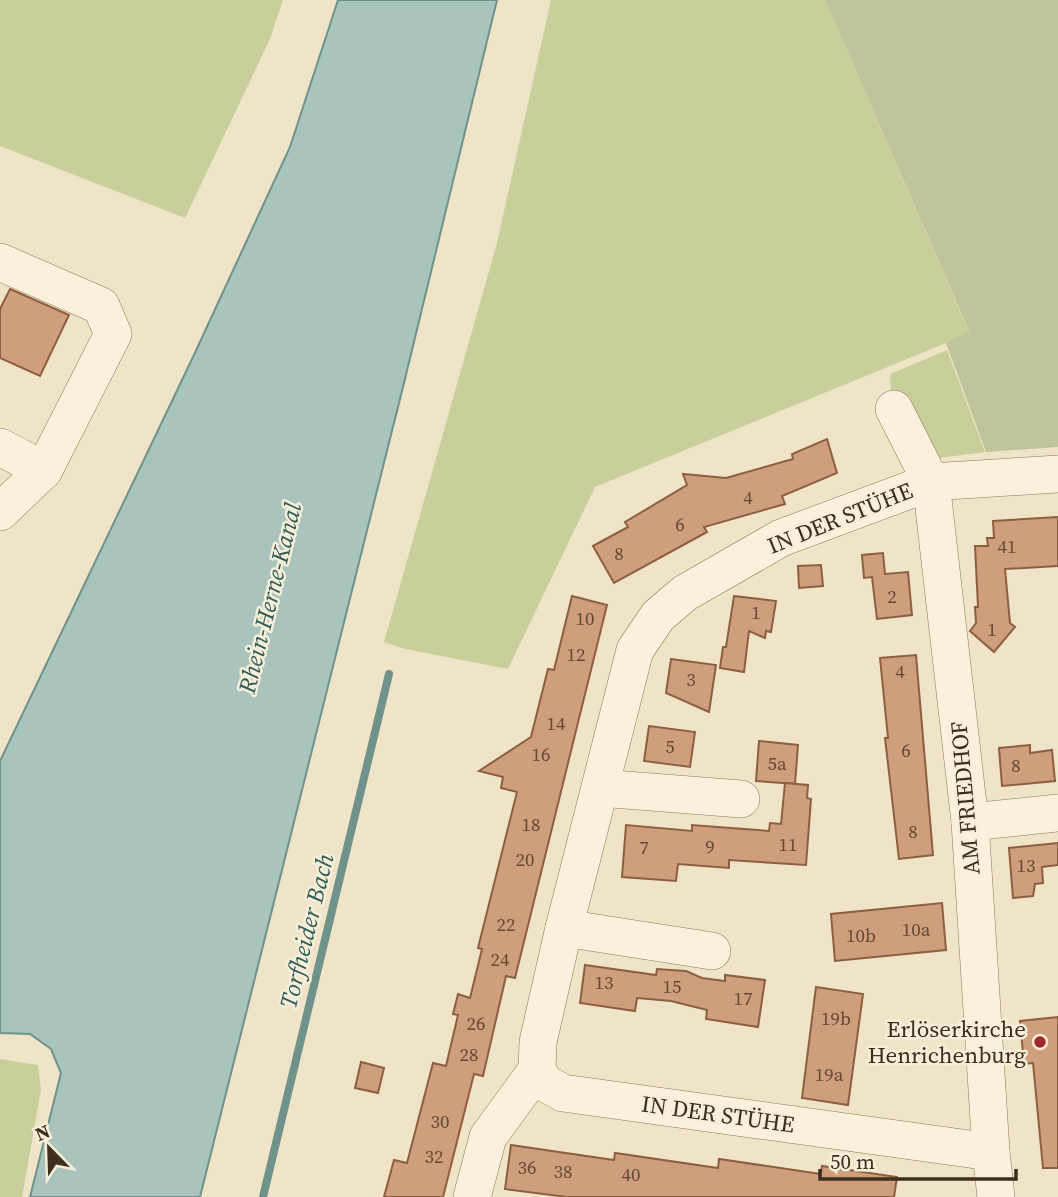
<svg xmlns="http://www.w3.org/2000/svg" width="1058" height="1197" font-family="'Source Serif 4',serif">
<rect width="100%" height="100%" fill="#f0e4c8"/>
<g fill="#c9cf9b">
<path d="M0 0H283L270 39 185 218 0 146Z"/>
<path d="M551 0H825L969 332 946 343 595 487 508 669 405 649 384 642 497 243Z"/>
<path d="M947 350 985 452 932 459 891 391 890 374Z"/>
<path d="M0 1059 38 1065 41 1090 22 1197H0Z"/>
</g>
<path fill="#bfc49a" d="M825 0H1058V447L986 452 946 343 969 331Z"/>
<path fill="#a9c4bc" stroke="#6f938a" stroke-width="2" d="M338 0H497L404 383 200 1197H30L61 1073 51 1049 30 1034 0 1033V761L193 357 290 147Z"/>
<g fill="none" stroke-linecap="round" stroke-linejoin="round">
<path stroke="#6f938a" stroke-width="8" d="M263 1197 389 674"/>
</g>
<g fill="#cf9f7d" stroke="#8d5f41" stroke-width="2">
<path d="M10 289 69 315 40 376 0 358V309Z"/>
<path d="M827 439 837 473 782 496 785 504 704 527 707 532 614 583 593 546 628 527 625 522 687 485 683 474 726 478 793 459 792 454Z"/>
<path d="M1058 517V566L1005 569 1010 623 1015 627 994 652 970 631 976 623 975 607H978L975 546H988L987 538H994L993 521Z"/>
<path d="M883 553 885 574 908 572 912 615 877 619 872 577 864 578 862 555Z"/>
<path d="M821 565 823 586 799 588 798 566Z"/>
<path d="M572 596 607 605 515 978 506 976 483 1076 474 1074 443 1197H384L394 1160 407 1163 433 1063 446 1066 458 1015 453 1014 458 994 470 998 482 949 478 948 517 792 501 788 503 777 479 771 531 737 548 669 554 670Z"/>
<path d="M734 596 776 601 771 632 766 631 765 638 749 631 744 672 720 668 723 647H726Z"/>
<path d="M916 655 933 855 899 859 885 738H888L880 658Z"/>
<path d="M671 659 716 665 709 712 666 693Z"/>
<path d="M649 726 695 732 690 767 644 761Z"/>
<path d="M759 741 798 745 795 784 756 781Z"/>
<path d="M1030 745V753L1052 750 1055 781 1002 786 999 748Z"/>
<path d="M785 783 808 785 807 798 811 799 806 865 729 860V868L678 864 676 881 622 877 626 825 692 831V825L769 831 770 823 781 824Z"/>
<path d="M1058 843V865L1042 867 1043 883 1035 884 1033 896 1013 898 1009 848Z"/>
<path d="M942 903 946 950 835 961 831 914Z"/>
<path d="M585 965 656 975 657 969 686 971 702 978 725 981V975L765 980 758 1027 706 1019 707 1010 671 1001 637 998 635 1011 580 1003Z"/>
<path d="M816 987 863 994 848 1105 802 1098Z"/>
<path d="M1058 1017V1168H1043L1033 1063 1024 1064 1020 1021Z"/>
<path d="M361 1062 384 1068 378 1093 355 1088Z"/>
<path d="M511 1145 614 1160 615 1153 718 1168 719 1159 821 1174 822 1166 897 1177 894 1197H567L505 1189Z"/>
</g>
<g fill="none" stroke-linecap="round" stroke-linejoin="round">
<defs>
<g id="minor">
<path d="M0 262 101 306 113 334 44 470 0 512"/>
<path d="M894 409 931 482 970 822 991 1152 996 1197"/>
<path d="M0 447 44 470"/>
<path d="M600 788 741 799"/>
<path d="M970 822 1058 813"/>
<path d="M564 928 712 951"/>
<path d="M991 1152 563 1093 545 1083 537 1070 538 1042 564 928 635 650 658 616 685 593 781 538 931 482 1058 474"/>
<path d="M472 1197 488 1137 537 1070"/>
</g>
</defs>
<use href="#minor" stroke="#8d765c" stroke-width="38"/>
<use href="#minor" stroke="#faf1dc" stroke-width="37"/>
</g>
<circle fill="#9e2a2b" stroke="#f7eed8" stroke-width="2.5" cx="1040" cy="1042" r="7"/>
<g text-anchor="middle" stroke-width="5" stroke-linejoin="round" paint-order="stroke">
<g font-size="19" fill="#624a37">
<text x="748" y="504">4</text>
<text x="680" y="531">6</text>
<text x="1007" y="553">41</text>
<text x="619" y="560">8</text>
<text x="892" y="603">2</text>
<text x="756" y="619">1</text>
<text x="585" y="625">10</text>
<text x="992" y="636">1</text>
<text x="576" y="661">12</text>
<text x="900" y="678">4</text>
<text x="691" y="686">3</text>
<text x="556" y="730">14</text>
<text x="670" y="753">5</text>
<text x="906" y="757">6</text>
<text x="541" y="761">16</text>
<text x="777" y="770">5a</text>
<text x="1016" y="772">8</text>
<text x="531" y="831">18</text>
<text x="913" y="838">8</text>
<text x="788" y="851">11</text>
<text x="710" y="853">9</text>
<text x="644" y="854">7</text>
<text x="525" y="866">20</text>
<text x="1026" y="872">13</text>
<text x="506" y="931">22</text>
<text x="916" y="936">10a</text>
<text x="861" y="942">10b</text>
<text x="500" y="966">24</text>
<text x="604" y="989">13</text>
<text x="672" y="993">15</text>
<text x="743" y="1005">17</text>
<text x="836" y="1025">19b</text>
<text x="476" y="1030">26</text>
<text x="469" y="1061">28</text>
<text x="829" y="1081">19a</text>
<text x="440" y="1128">30</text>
<text x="434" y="1163">32</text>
<text x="527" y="1174">36</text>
<text x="563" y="1178">38</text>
<text x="631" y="1181">40</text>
</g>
<g font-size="23" fill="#3d2e20" stroke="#f7eed8">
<text transform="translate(840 518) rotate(-22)" y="8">IN DER STÜHE</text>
<text transform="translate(965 798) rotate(-95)" y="8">AM FRIEDHOF</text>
<text transform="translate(718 1114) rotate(8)" y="8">IN DER STÜHE</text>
</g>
<g font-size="23" fill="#3d2e20" stroke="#f7eed8" text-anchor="end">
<text x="1026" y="1037">Erlöserkirche<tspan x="1026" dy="26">Henrichenburg</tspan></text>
</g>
<g font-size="24" font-style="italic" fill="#2f5d5a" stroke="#f7eed8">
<text transform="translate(270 598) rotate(-76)" y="8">Rhein-Herne-Kanal</text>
<text transform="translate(307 931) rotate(-76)" y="8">Torfheider Bach</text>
</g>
</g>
<g transform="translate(49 1148) rotate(337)" stroke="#f7eed8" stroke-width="5" paint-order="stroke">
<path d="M0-5L12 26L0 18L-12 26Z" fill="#3d2e20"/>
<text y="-10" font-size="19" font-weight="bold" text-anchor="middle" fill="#3d2e20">N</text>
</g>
<path d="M820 1169v10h196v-10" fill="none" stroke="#3d2e20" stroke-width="3.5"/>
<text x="830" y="1169" font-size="21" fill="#3d2e20" stroke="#f7eed8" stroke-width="5" paint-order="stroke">50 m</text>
</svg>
